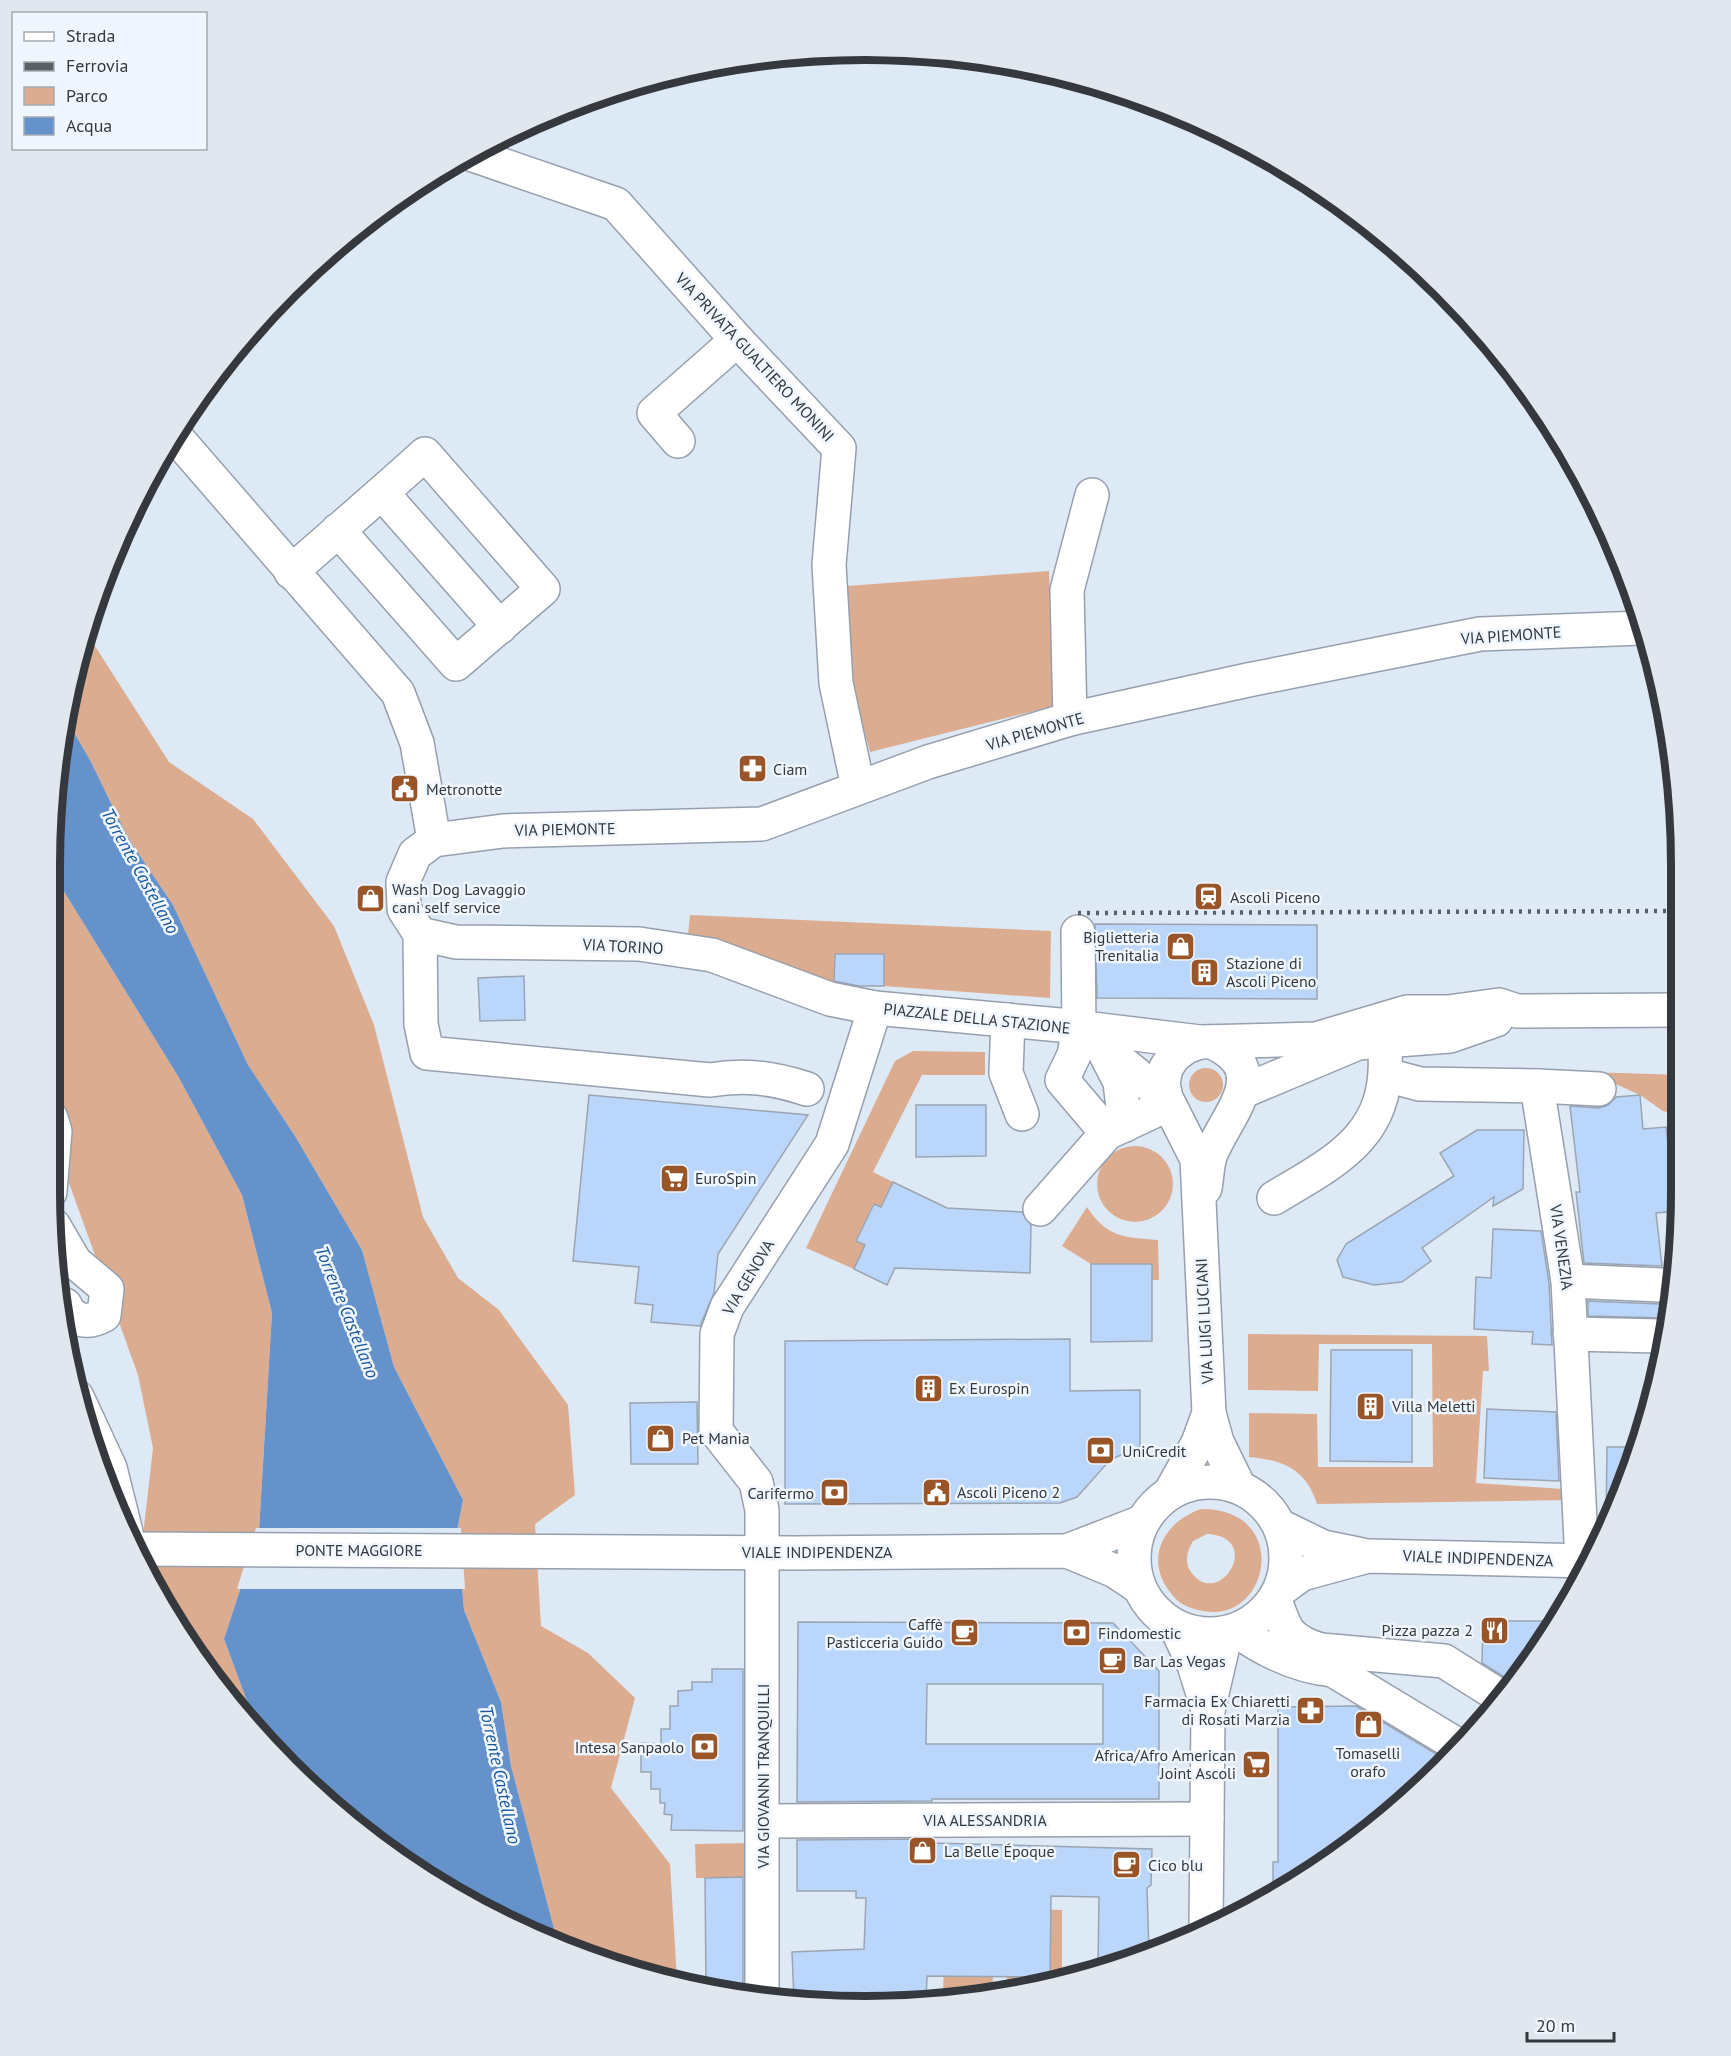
<svg xmlns="http://www.w3.org/2000/svg" width="1731" height="2056" font-family="'PT Sans',sans-serif">
<rect width="100%" height="100%" fill="#dee9f6"/>
<g fill="#dcac90" fill-rule="evenodd">
<path d="M1049 571 1054 706 870 752 851 682 847 586Z"/>
<path d="M86 632 169 762 253 819 334 926 374 1025 423 1217 458 1278 499 1310 568 1405 575 1495 535 1524 541 1626 588 1653 635 1698 611 1788 670 1864 677 1980 603 1963 557 1940 511 1766 501 1702 464 1610 457 1531 463 1500 394 1367 362 1250 295 1136 248 1065 173 905 128 838 90 760 65 717 77 654Z"/>
<path d="M55 877 178 1076 242 1195 272 1313 259 1532 224 1639 260 1736 252 1729 140 1562 153 1448 138 1375 50 1130Z"/>
<path d="M690 915 1051 931 1050 998 884 986V954H835L834 986 688 935Z"/>
<path d="M913 1051 985 1052V1075H922L873 1172 893 1182 881 1207 873 1204 856 1240 865 1245 854 1269 806 1248 895 1061Z"/>
<circle cx="1206" cy="1085" r="17"/>
<path d="M1589 1072 1681 1075 1680 1115 1663 1111 1640 1095Z"/>
<circle cx="1135" cy="1184" r="38"/>
<path d="M1087 1207C1107 1238 1124 1237 1158 1240L1159 1280H1152V1264H1091L1062 1246Z"/>
<path d="M1248 1334 1487 1336 1489 1371H1483L1476 1483 1562 1489 1572 1500 1317 1504C1306 1469 1283 1460 1249 1457V1413L1317 1414 1318 1467H1433L1432 1344H1319L1318 1391 1248 1390Z"/>
<path d="M1201 1509C1292 1508 1270 1624 1203 1611 1193 1609 1182 1606 1175 1598 1142 1563 1161 1523 1201 1509ZM1207 1534C1265 1537 1219 1611 1191 1572 1184 1562 1187 1551 1193 1541Z"/>
<path d="M749 1843 750 1877 696 1878 695 1844Z"/>
<path d="M945 1907 1062 1910V1975L1006 1990 1007 1977H1050L1051 1923 993 1976 992 1994 972 2000H943Z"/>
</g>
<path fill="#6592cb" d="M65 717 90 760 128 838 173 905 248 1065 295 1136 362 1250 394 1367 463 1500 457 1531 464 1610 501 1702 511 1766 557 1940 412 1869 260 1736 224 1639 259 1532 272 1313 242 1195 178 1076 55 877 56 759Z"/>
<path fill="#dee9f6" d="M256 1528H461L465 1589H237Z"/>
<g fill="#bad6fb" stroke="#9ba5b2" stroke-width="1.5" fill-rule="evenodd">
<path d="M1095 924 1317 925V999L1097 998Z"/>
<path d="M835 954H884V986H859L834 981Z"/>
<path d="M524 976 525 1020 480 1021 478 978Z"/>
<path d="M589 1095 808 1115 718 1254 714 1293 700 1326 651 1322 653 1305 635 1303 639 1267 573 1261Z"/>
<path d="M1640 1095 1643 1129 1666 1127 1676 1211 1656 1213 1662 1266 1584 1263 1576 1192H1580L1570 1106 1599 1108 1608 1105 1616 1097Z"/>
<path d="M916 1105H986V1156L916 1157Z"/>
<path d="M1477 1130H1524L1523 1189 1493 1206 1494 1197 1422 1248 1431 1261 1402 1282 1374 1285 1343 1277 1337 1260 1346 1244 1454 1176 1440 1153Z"/>
<path d="M893 1182 947 1208 1022 1212 1031 1225 1030 1273 895 1268 887 1285 854 1269 865 1245 856 1241 874 1204 881 1207Z"/>
<path d="M1493 1229 1541 1231 1549 1283 1552 1345 1532 1344 1533 1332 1474 1329 1476 1277 1491 1278Z"/>
<path d="M1091 1264H1152V1341L1091 1342Z"/>
<path d="M1588 1301 1660 1304 1668 1302 1665 1318 1588 1316Z"/>
<path d="M1070 1339V1391L1140 1390V1446L1110 1460 1077 1497 1060 1503 785 1504V1341Z"/>
<path d="M1331 1350H1412V1462L1330 1461Z"/>
<path d="M697 1402 698 1464H631L630 1403Z"/>
<path d="M1487 1409 1556 1412 1559 1481 1484 1478Z"/>
<path d="M1607 1447H1639L1606 1525Z"/>
<path d="M1483 1621H1555L1509 1680 1482 1663Z"/>
<path d="M798 1622 1113 1623 1159 1671V1799H932V1801L797 1802ZM927 1684H1103V1744H926Z"/>
<path d="M712 1669H743V1831L671 1830 672 1815 664 1814 665 1803H660V1789H651V1772H641V1743L661 1744V1729H670V1706H678V1691L692 1690V1682H712Z"/>
<path d="M1356 1706 1448 1761 1319 1869 1273 1894V1862H1278V1707Z"/>
<path d="M931 1839V1843L1152 1849 1151 1885 1147 1888 1149 1952 1098 1966 1099 1897 1051 1896 1050 1977 927 1976 926 2000H794L792 1952 864 1949 866 1898H856V1891H797V1840Z"/>
<path d="M743 1877V1996L706 1987 705 1878Z"/>
</g>
<g fill="none" stroke-linecap="round" stroke-linejoin="round">
<defs>
<g id="minor">
<path d="M473 155 616 204 737 340 839 448 829 565 836 683 858 787"/>
<path d="M176 437 398 693 417 743 434 840"/>
<path d="M678 441 654 413 737 340"/>
<path d="M382 493 500 627"/>
<path d="M291 572C335 533 381 494 425 454L543 589 456 664 338 530"/>
<path d="M1642 628 1480 634 1248 680 1070 719 928 762 762 824 503 831 434 840 415 854 403 882 404 909 420 934 456 942 639 944 712 955 830 999 875 1008 1060 1025 1200 1042 1316 1039 1407 1012H1448L1499 1005 1517 1011 1681 1010"/>
<path d="M1070 719 1067 590 1092 495"/>
<path d="M1078 932 1079 1028 1074 1055 1062 1080 1107 1133"/>
<path d="M420 934 421 1024 427 1053 710 1080C745 1074 773 1078 807 1089"/>
<path d="M1008 1020 1006 1073 1022 1114"/>
<path d="M1079 1028 1166 1098"/>
<path d="M1200 1042 1186 1047 1174 1056 1166 1068 1163 1083 1166 1098 1197 1159 1209 1413 1217 1442 1239 1487"/>
<path d="M1103 1049 1120 1082 1125 1125"/>
<path d="M1386 1075 1420 1084 1537 1086 1568 1281 1582 1561"/>
<path d="M1537 1086 1599 1089"/>
<path d="M1244 1091 1358 1043 1450 1036 1496 1020"/>
<path d="M1205 1188C1207 1178 1207 1166 1210 1156 1225 1116 1275 1072 1214 1043"/>
<path d="M50 1192 55 1131 51 1118"/>
<path d="M1274 1198C1336 1161 1390 1136 1385 1053"/>
<path d="M1040 1209 1107 1133 1169 1104"/>
<path d="M54 1226 75 1262 107 1289 104 1315C88 1324 73 1322 65 1305"/>
<path d="M1568 1281 1661 1285"/>
<path d="M1570 1334 1661 1336"/>
<path d="M77 1397 110 1468 126 1532"/>
<circle cx="1210" cy="1558" r="76"/>
<path d="M1170 1493 1198 1443 1209 1413"/>
<path d="M1280 1526 1323 1547 1362 1555"/>
<path d="M133 1549 793 1553 1067 1551 1115 1571 1139 1587"/>
<path d="M1067 1551 1142 1522"/>
<path d="M1280 1590 1302 1574 1368 1556 1589 1561"/>
<path d="M1275 1599C1285 1630 1288 1640 1321 1650L1444 1661 1498 1695"/>
<path d="M1176 1627 1194 1665 1208 1710"/>
<path d="M1236 1630C1264 1650 1299 1667 1333 1670L1459 1746"/>
<path d="M763 1821 1207 1819"/>
<path d="M1206 1929 1208 1710 1226 1633"/>
<path d="M762 2000V1510L756 1482 716 1431 717 1334 727 1307 832 1144 875 1008"/>
</g>
</defs>
<use href="#minor" stroke="#96a0ad" stroke-width="36"/>
<use href="#minor" stroke="#fff" stroke-width="33"/>
<path stroke="#5a6066" stroke-width="4.5" stroke-dasharray="3 6" stroke-linecap="butt" d="M1078 913 1681 911"/>
</g>
<defs>
<symbol id="pharmacy-square" viewBox="-11 -11 22 22"><rect x="-9" y="-9" width="18" height="18" rx="4" fill="#995527" stroke="#eff6fe"/><path d="M-2-6h4v4h4v4h-4v4h-4v-4h-4v-4h4Z" fill="#fff"/></symbol>
<symbol id="civic-square" viewBox="-11 -11 22 22"><rect x="-9" y="-9" width="18" height="18" rx="4" fill="#995527" stroke="#eff6fe"/><path d="M-.6-6.5H3V-4.5H.6V-3L4-1V1h2V6H-6V1h2V-1L-.6-3ZM-1.2 2.5V6h2.4V2.5Z" fill="#fff"/></symbol>
<symbol id="station-square" viewBox="-11 -11 22 22"><rect x="-9" y="-9" width="18" height="18" rx="4" fill="#995527" stroke="#eff6fe"/><path d="M-3-6H3Q5-6 5-4V2Q5 4 3 4L4.5 6H3L1.5 4h-3L-3 6H-4.5L-3 4Q-5 4-5 2V-4Q-5-6-3-6ZM-3.5-4v3h7v-3ZM-3.5 1v1.5H-2V1ZM2 1v1.5H3.5V1Z" fill="#fff"/></symbol>
<symbol id="shop-square" viewBox="-11 -11 22 22"><rect x="-9" y="-9" width="18" height="18" rx="4" fill="#995527" stroke="#eff6fe"/><path d="M-5-2.5h2.3a2.7 3.5 0 0 1 5.4 0H5L5.5 6h-11ZM-1.5-2.5h3a1.5 2.3 0 0 0-3 0Z" fill="#fff"/></symbol>
<symbol id="building-square" viewBox="-11 -11 22 22"><rect x="-9" y="-9" width="18" height="18" rx="4" fill="#995527" stroke="#eff6fe"/><path d="M-4-6H4V6H1V3H-1V6H-4ZM-2.5-4.3h1.7v1.8h-1.7ZM.8-4.3h1.7v1.8H.8ZM-2.5-1h1.7V.8h-1.7ZM.8-1h1.7V.8H.8Z" fill="#fff"/></symbol>
<symbol id="supermarket-square" viewBox="-11 -11 22 22"><rect x="-9" y="-9" width="18" height="18" rx="4" fill="#995527" stroke="#eff6fe"/><path d="M-6-5.5h2.5l.6 2H6L4.5 2H-2.5L-4.4-4H-6ZM-1.5 3.2a1.3 1.3 0 1 0 .1 0ZM3 3.2a1.3 1.3 0 1 0 .1 0Z" fill="#fff"/></symbol>
<symbol id="bank-square" viewBox="-11 -11 22 22"><rect x="-9" y="-9" width="18" height="18" rx="4" fill="#995527" stroke="#eff6fe"/><path d="M-6-4H6V4H-6ZM0-2.3a2.3 2.3 0 1 0 0 4.6a2.3 2.3 0 1 0 0-4.6Z" fill="#fff"/></symbol>
<symbol id="restaurant-square" viewBox="-11 -11 22 22"><rect x="-9" y="-9" width="18" height="18" rx="4" fill="#995527" stroke="#eff6fe"/><path d="M-5-6h1v4h1v-4h1v4h1v-4h1v5L-1.5 .5V6h-2V.5L-5-1ZM5-6V6H3V1.5H1.5Q1.5-4 5-6Z" fill="#fff"/></symbol>
<symbol id="cafe-square" viewBox="-11 -11 22 22"><rect x="-9" y="-9" width="18" height="18" rx="4" fill="#995527" stroke="#eff6fe"/><path d="M-5.5-4.5H6V0H3Q3 3.5 0 3.5H-2.5Q-5.5 3.5-5.5 0ZM3-3.2v2h1.7v-2ZM-6 4.5H4V6H-6Z" fill="#fff"/></symbol>
</defs>
<g fill-rule="evenodd">
<use href="#pharmacy-square" x="736" y="752" width="33" height="33"/>
<use href="#civic-square" x="388" y="772" width="33" height="33"/>
<use href="#station-square" x="1192" y="880" width="33" height="33"/>
<use href="#shop-square" x="354" y="882" width="33" height="33"/>
<use href="#shop-square" x="1164" y="930" width="33" height="33"/>
<use href="#building-square" x="1188" y="956" width="33" height="33"/>
<use href="#supermarket-square" x="658" y="1162" width="33" height="33"/>
<use href="#building-square" x="912" y="1372" width="33" height="33"/>
<use href="#building-square" x="1354" y="1390" width="33" height="33"/>
<use href="#shop-square" x="644" y="1422" width="33" height="33"/>
<use href="#bank-square" x="1084" y="1434" width="33" height="33"/>
<use href="#civic-square" x="920" y="1476" width="33" height="33"/>
<use href="#bank-square" x="818" y="1476" width="33" height="33"/>
<use href="#restaurant-square" x="1478" y="1614" width="33" height="33"/>
<use href="#cafe-square" x="948" y="1616" width="33" height="33"/>
<use href="#bank-square" x="1060" y="1616" width="33" height="33"/>
<use href="#cafe-square" x="1096" y="1644" width="33" height="33"/>
<use href="#pharmacy-square" x="1294" y="1694" width="33" height="33"/>
<use href="#shop-square" x="1352" y="1708" width="33" height="33"/>
<use href="#bank-square" x="688" y="1730" width="33" height="33"/>
<use href="#supermarket-square" x="1240" y="1748" width="33" height="33"/>
<use href="#shop-square" x="906" y="1834" width="33" height="33"/>
<use href="#cafe-square" x="1110" y="1848" width="33" height="33"/>
</g>
<g text-anchor="middle" stroke-width="5" stroke-linejoin="round" paint-order="stroke">
<g font-size="16" fill="#35393e" stroke="#eff6fe">
<text transform="translate(755 357) rotate(47)" y="6">VIA PRIVATA GUALTIERO MONINI</text>
<text transform="translate(1511 635) rotate(-4)" y="6">VIA PIEMONTE</text>
<text transform="translate(1035 731) rotate(-16)" y="6">VIA PIEMONTE</text>
<text transform="translate(565 829) rotate(-1)" y="6">VIA PIEMONTE</text>
<text transform="translate(623 946) rotate(3)" y="6">VIA TORINO</text>
<text transform="translate(977 1018) rotate(6)" y="6">PIAZZALE DELLA STAZIONE</text>
<text transform="translate(1562 1247) rotate(82)" y="6">VIA VENEZIA</text>
<text transform="translate(748 1277) rotate(-59)" y="6">VIA GENOVA</text>
<text transform="translate(1204 1321) rotate(-93)" y="6">VIA LUIGI LUCIANI</text>
<text x="359" y="1556">PONTE MAGGIORE</text>
<text x="817" y="1558">VIALE INDIPENDENZA</text>
<text transform="translate(1478 1558) rotate(2)" y="6">VIALE INDIPENDENZA</text>
<text transform="translate(763 1776) rotate(-90)" y="6">VIA GIOVANNI TRANQUILLI</text>
<text x="985" y="1826">VIA ALESSANDRIA</text>
</g>
<g font-size="16" fill="#35393e" stroke="#eff6fe" text-anchor="start">
<text x="773" y="775">Ciam</text>
<text x="426" y="795">Metronotte</text>
<text x="392" y="895">Wash Dog Lavaggio<tspan x="392" dy="18">cani self service</tspan></text>
<text x="1230" y="903">Ascoli Piceno</text>
<text x="1159" y="943" text-anchor="end">Biglietteria<tspan x="1159" dy="18">Trenitalia</tspan></text>
<text x="1226" y="969">Stazione di<tspan x="1226" dy="18">Ascoli Piceno</tspan></text>
<text x="695" y="1184">EuroSpin</text>
<text x="949" y="1394">Ex Eurospin</text>
<text x="1392" y="1412">Villa Meletti</text>
<text x="682" y="1444">Pet Mania</text>
<text x="1122" y="1457">UniCredit</text>
<text x="957" y="1498">Ascoli Piceno 2</text>
<text x="814" y="1499" text-anchor="end">Carifermo</text>
<text x="943" y="1630" text-anchor="end">Caffè<tspan x="943" dy="18">Pasticceria Guido</tspan></text>
<text x="1473" y="1636" text-anchor="end">Pizza pazza 2</text>
<text x="1098" y="1639">Findomestic</text>
<text x="1133" y="1667">Bar Las Vegas</text>
<text x="1290" y="1707" text-anchor="end">Farmacia Ex Chiaretti<tspan x="1290" dy="18">di Rosati Marzia</tspan></text>
<text x="684" y="1753" text-anchor="end">Intesa Sanpaolo</text>
<text x="1368" y="1759" text-anchor="middle">Tomaselli<tspan x="1368" dy="18">orafo</tspan></text>
<text x="1236" y="1761" text-anchor="end">Africa/Afro American<tspan x="1236" dy="18">Joint Ascoli</tspan></text>
<text x="944" y="1857">La Belle Époque</text>
<text x="1148" y="1871">Cico blu</text>
</g>
<g font-size="18" font-style="italic" fill="#1a579d" stroke="#eff6fe">
<text transform="translate(140 871) rotate(61)" y="6">Torrente Castellano</text>
<text transform="translate(347 1312) rotate(68)" y="6">Torrente Castellano</text>
<text transform="translate(500 1775) rotate(78)" y="6">Torrente Castellano</text>
</g>
</g>
<path d="M0 0H1731V2056H0ZM865 60H866A805 805 0 0 1 1671 865V1191A805 805 0 0 1 866 1996H865A805 805 0 0 1 60 1191V865A805 805 0 0 1 865 60Z" fill="#e0e7ef" fill-rule="evenodd"/>
<path fill="none" stroke="#35393e" stroke-width="8" d="M865 60H866A805 805 0 0 1 1671 865V1191A805 805 0 0 1 866 1996H865A805 805 0 0 1 60 1191V865A805 805 0 0 1 865 60Z"/>
<rect x="12" y="12" width="195" height="138" fill="#eff6fe" stroke="#a5aab1" stroke-width="1.5"/>
<rect x="24" y="32" width="30" height="9" fill="#ffffff" stroke="#a5aab1" stroke-width="1.5"/>
<text x="66" y="42" font-size="18" fill="#35393e">Strada</text>
<rect x="24" y="62" width="30" height="9" fill="#5a6066" stroke="#a5aab1" stroke-width="1.5"/>
<text x="66" y="72" font-size="18" fill="#35393e">Ferrovia</text>
<rect x="24" y="87" width="30" height="18" fill="#dcac90" stroke="#a5aab1" stroke-width="1.5"/>
<text x="66" y="102" font-size="18" fill="#35393e">Parco</text>
<rect x="24" y="117" width="30" height="18" fill="#6592cb" stroke="#a5aab1" stroke-width="1.5"/>
<text x="66" y="132" font-size="18" fill="#35393e">Acqua</text>
<path d="M1527 2032v9h87v-9" fill="none" stroke="#35393e" stroke-width="3"/>
<text x="1536" y="2032" font-size="18" fill="#35393e" stroke="#eff6fe" stroke-width="4.5" paint-order="stroke">20 m</text>
</svg>
